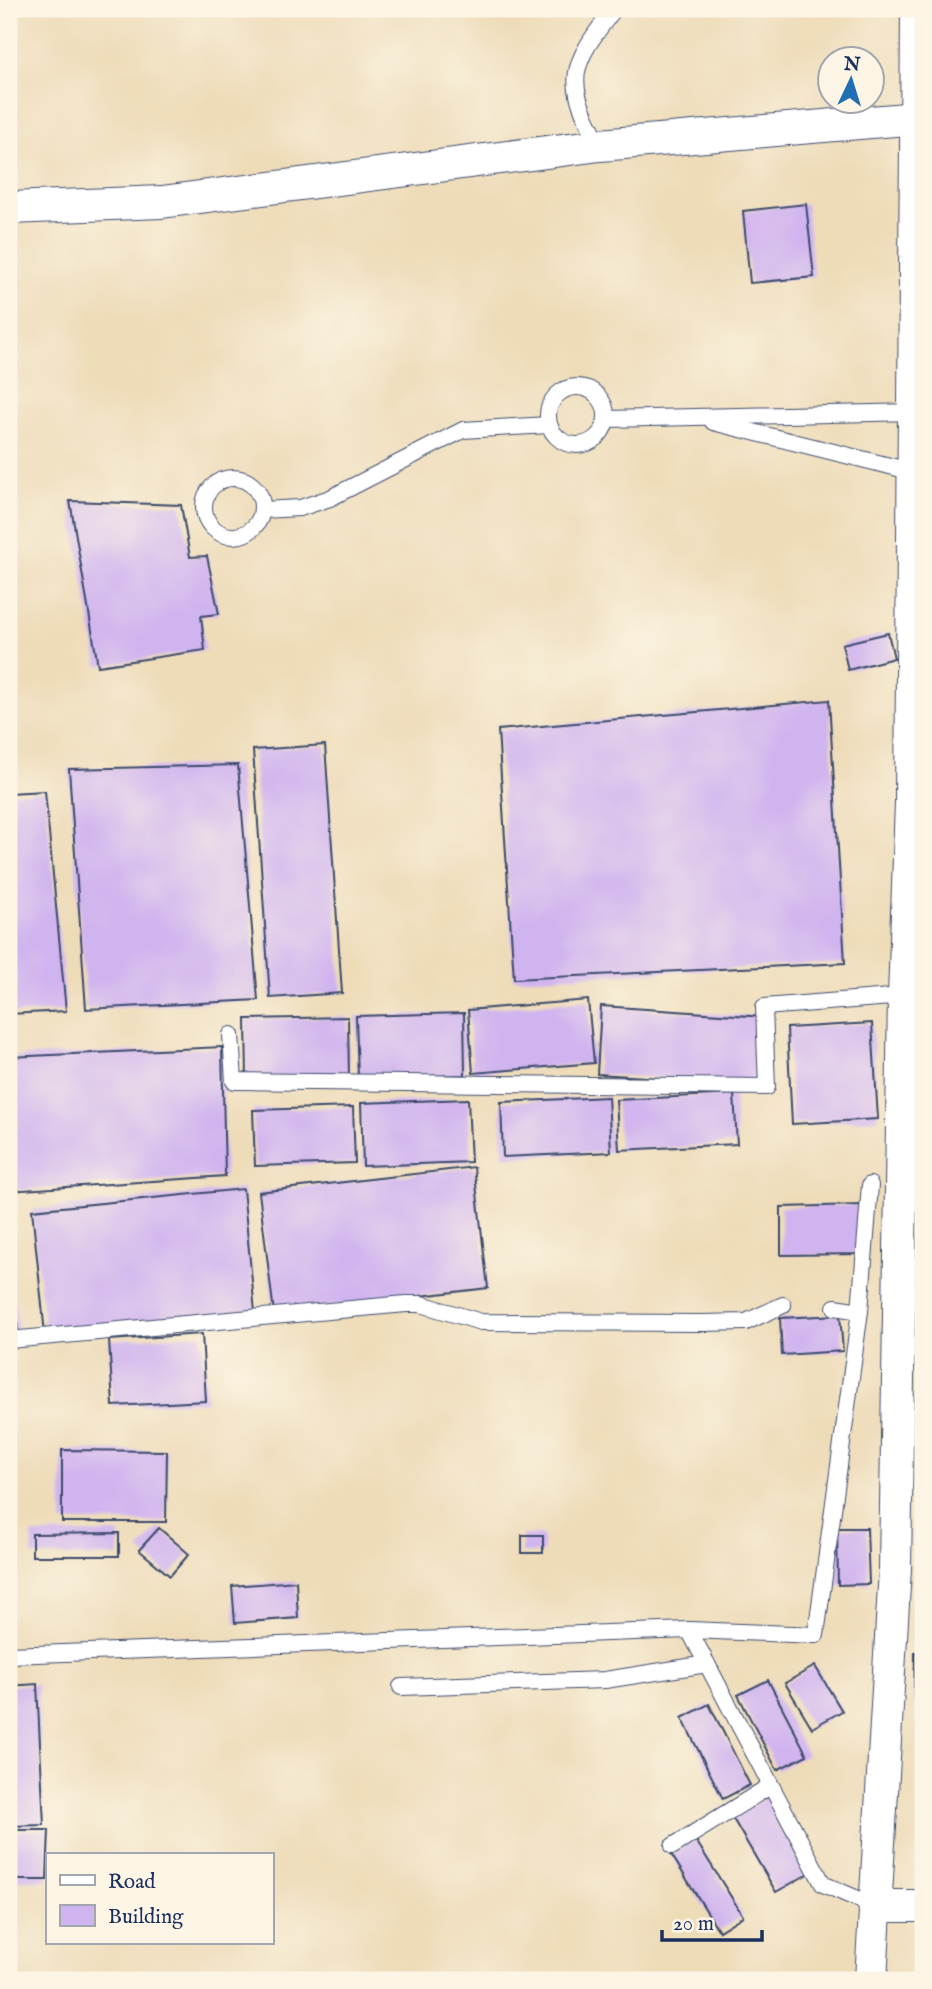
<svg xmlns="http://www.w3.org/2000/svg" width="932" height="1989" font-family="'IM FELL English',serif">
<rect width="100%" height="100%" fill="#fcf5e5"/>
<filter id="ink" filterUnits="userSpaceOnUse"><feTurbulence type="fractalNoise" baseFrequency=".0143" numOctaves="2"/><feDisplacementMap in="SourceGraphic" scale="14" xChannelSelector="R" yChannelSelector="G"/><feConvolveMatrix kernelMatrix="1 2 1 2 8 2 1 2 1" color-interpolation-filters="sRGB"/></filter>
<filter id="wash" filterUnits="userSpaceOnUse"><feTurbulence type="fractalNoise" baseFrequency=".00686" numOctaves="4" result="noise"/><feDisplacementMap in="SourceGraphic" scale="28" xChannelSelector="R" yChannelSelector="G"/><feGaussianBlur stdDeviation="1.57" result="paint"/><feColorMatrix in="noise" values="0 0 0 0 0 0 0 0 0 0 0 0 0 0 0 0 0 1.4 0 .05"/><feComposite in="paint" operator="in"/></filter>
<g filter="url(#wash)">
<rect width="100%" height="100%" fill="#eedcb9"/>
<g id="blocks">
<g fill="#d0b4ef">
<path d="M806 204 814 277 750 283 743 211Z"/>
<path d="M70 501 181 505 190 557 207 556 219 614 201 616 205 650 98 666Z"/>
<path d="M888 633 894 658 848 670 842 644Z"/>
<path d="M829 700 845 963 514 979 498 730Z"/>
<path d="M325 745 342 993 270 998 253 750Z"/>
<path d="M238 765 258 1000 86 1009 69 769Z"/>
<path d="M45 791 66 1011 9 1014V793Z"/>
<path d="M588 1000 594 1063 473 1073 468 1010Z"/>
<path d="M601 1006 765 1017 760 1084 597 1074Z"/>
<path d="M464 1013 465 1075 358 1078 356 1016Z"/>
<path d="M348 1017 349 1078 247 1079 246 1019Z"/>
<path d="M872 1023 878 1119 792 1124 787 1028Z"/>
<path d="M222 1047 225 1176 9 1191V1057Z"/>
<path d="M734 1094 737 1144 619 1150 616 1100Z"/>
<path d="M608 1097 611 1152 503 1157 501 1102Z"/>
<path d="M468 1099 471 1162 363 1166 361 1103Z"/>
<path d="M353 1107 355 1163 255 1166 253 1110Z"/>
<path d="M474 1167 488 1288 274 1313 259 1192Z"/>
<path d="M243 1189 255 1312 45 1334 32 1210Z"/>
<path d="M864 1205V1254L781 1255V1207Z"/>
<path d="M9 1243 18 1330 9 1331Z"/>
<path d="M840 1315 843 1351 782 1355 780 1318Z"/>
<path d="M202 1334 206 1401 113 1406 109 1340Z"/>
<path d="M62 1450 167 1451 166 1522H62Z"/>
<path d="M159 1528 189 1554 170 1576 139 1550Z"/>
<path d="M837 1528H867L869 1584 838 1585Z"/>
<path d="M119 1533V1556H32V1534Z"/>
<rect x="522" y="1535" width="21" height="18"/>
<path d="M296 1581 298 1618 235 1623 232 1586Z"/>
<path d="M915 1652H923V1699H914Z"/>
<path d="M815 1666 842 1711 812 1728 785 1683Z"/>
<path d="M768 1680 807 1755 777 1770 738 1695Z"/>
<path d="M37 1684 44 1825 9 1826V1686Z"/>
<path d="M709 1704 750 1785 723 1799 682 1718Z"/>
<path d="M918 1711H923V1744H919Z"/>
<path d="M771 1795 815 1870 776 1892 732 1817Z"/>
<path d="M9 1830H49L47 1880H9Z"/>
<path d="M695 1839 743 1916 719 1931 671 1854Z"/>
</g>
</g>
</g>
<g filter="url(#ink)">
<use href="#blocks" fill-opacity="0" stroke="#3b496c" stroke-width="2"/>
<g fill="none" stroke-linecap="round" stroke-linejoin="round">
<defs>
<g id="lane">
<path d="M600 145C564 80 569 67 614 9"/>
<circle cx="577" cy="416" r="29"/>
<path d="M606 419 915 412"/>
<path d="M713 422 914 472"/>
<circle cx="233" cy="507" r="29"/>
<path d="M262 510 300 508 330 498 463 430 549 425"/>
<path d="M231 1035 234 1081 767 1087 764 1007 904 996"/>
<path d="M835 1307 860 1311"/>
<path d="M9 1340 406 1304H421L481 1322 702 1323 746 1322 783 1305"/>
<path d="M689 1630 816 1635 860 1311 870 1185"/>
<path d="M9 1655 689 1630 823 1884 874 1906"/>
<path d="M401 1687 605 1680 707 1664"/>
<path d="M673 1846 770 1786"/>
</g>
<g id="street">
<path d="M9 208 162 202 600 145 918 118"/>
<path d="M874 1906H923"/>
<path d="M871 1980 895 1569 904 996 911 802 917 9"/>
</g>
</defs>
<use href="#lane" stroke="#3b496c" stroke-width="18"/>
<use href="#street" stroke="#3b496c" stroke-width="34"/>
<use href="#lane" stroke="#fff" stroke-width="16"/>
<use href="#street" stroke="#fff" stroke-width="32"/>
</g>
</g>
<rect width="932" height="1989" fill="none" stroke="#fcf5e5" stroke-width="35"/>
<rect x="46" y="1853" width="228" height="91" fill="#fcf5e5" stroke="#a2a6af" stroke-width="2"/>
<rect x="60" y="1875" width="35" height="10" fill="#ffffff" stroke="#a2a6af" stroke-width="2"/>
<text x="108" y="1888" font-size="21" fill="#1b2f5e">Road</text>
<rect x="60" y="1905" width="35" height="21" fill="#d0b4ef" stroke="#a2a6af" stroke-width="2"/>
<text x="108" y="1923" font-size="21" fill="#1b2f5e">Building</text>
<g transform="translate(851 80) rotate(4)"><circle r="33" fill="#fcf5e5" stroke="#a2a6af" stroke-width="2"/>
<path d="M0-5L12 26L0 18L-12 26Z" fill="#1f6fb2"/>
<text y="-10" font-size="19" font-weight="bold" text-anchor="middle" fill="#1b2f5e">N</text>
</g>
<path d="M662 1930v10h100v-10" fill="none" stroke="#1b2f5e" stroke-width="3.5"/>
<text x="673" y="1930" font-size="21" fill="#1b2f5e" stroke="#fcf5e5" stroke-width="5" paint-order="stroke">20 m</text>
</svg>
